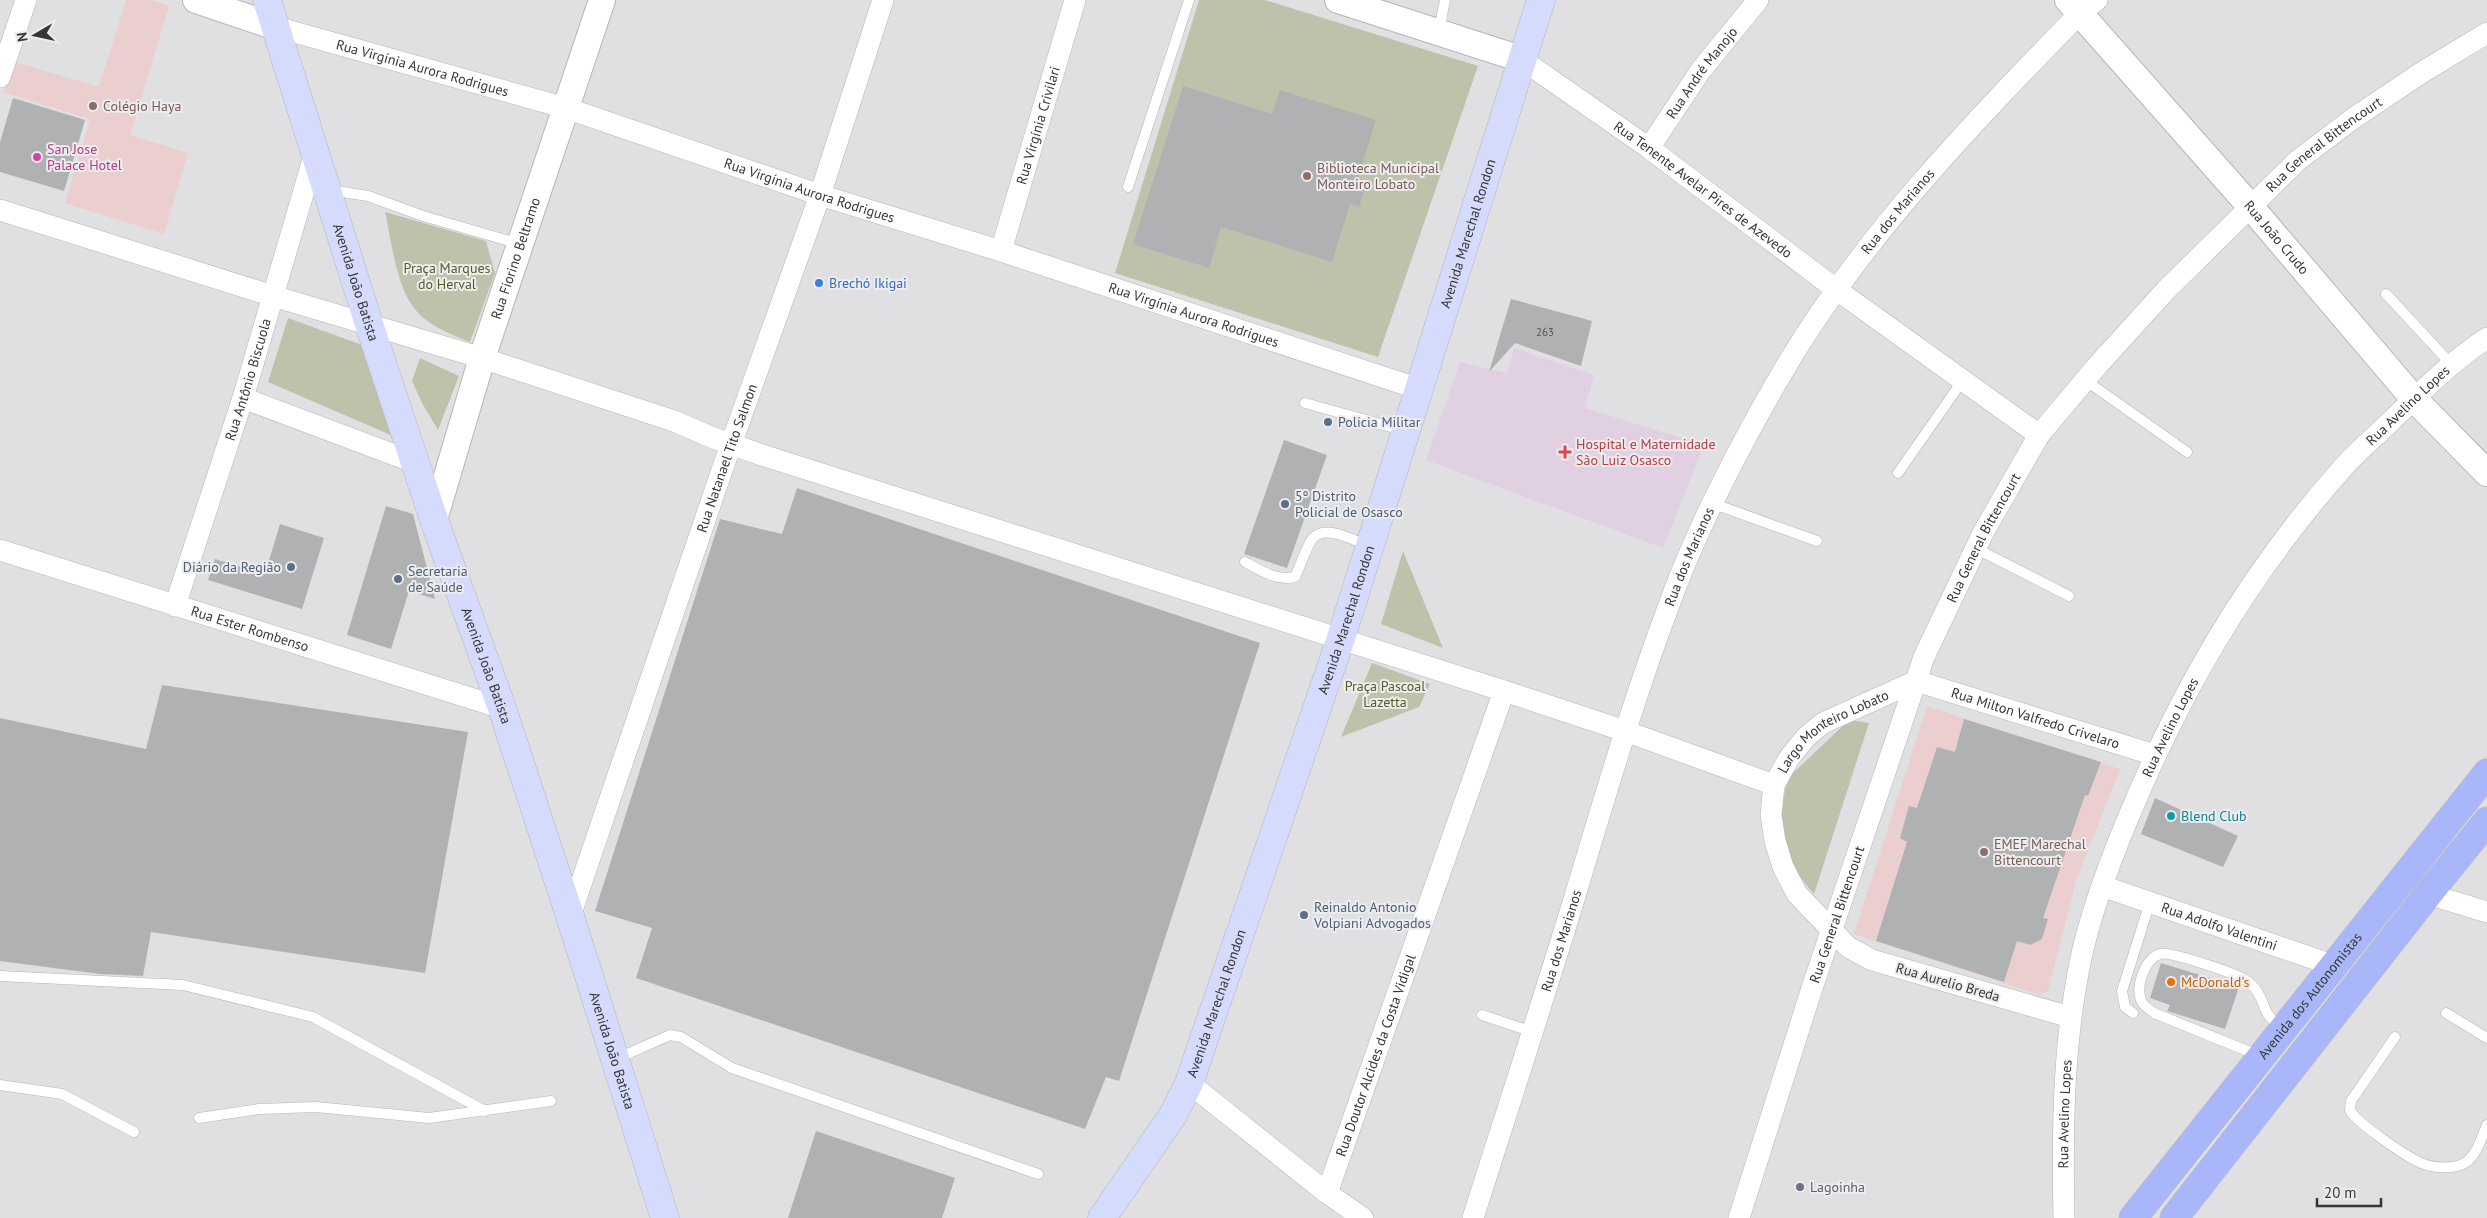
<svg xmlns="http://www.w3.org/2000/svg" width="2487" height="1218" font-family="'PT Sans',sans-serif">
<rect width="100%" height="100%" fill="#e0e0e2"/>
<g fill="#eacfce">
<path d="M126 0H151L169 6 130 135 188 153 164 234 65 203 90 119 3 92 12 61 99 87Z"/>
<path d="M1927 706 2120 769 2076 881 2048 991 2040 995 1854 934Z"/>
</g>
<path fill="#e0d0e2" d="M1514 348 1594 375 1585 408 1704 445 1663 548 1426 460 1460 362 1507 373Z"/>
<g fill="#bec2aa">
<path d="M1199 0H1265L1478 66 1378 357 1115 273Z"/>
<path d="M385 212 486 241 495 273 470 342C450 334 424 324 412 305 396 283 391 239 385 212Z"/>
<path d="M288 318 362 345 393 436 268 382Z"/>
<path d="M420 358 459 376 438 430 422 403 412 381Z"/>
<path d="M1403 551 1443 648 1381 624Z"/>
<path d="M1372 663 1430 684 1419 707 1341 737Z"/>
<path d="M1849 720 1869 723 1814 894 1787 861 1780 816 1786 786 1792 774Z"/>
</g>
<g fill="#b0b1b3">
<path d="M1183 86 1272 114 1280 90 1376 120 1357 181 1366 184 1359 207 1350 204 1332 262 1221 227 1209 268 1133 244Z"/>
<path d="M13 98 85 120 64 191 0 172V142Z"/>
<path d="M1511 299 1592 321 1581 366 1515 343 1489 372Z"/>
<path d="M1284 440 1327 455 1287 568 1244 554Z"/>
<path d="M797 488 1260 643 1119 1081 1106 1077 1085 1129 636 978 652 928 595 911 720 519 782 534Z"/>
<path d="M386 506 413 514 435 599 409 591 391 649 347 635Z"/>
<path d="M280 524 324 538 302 609 208 580 215 559 265 574Z"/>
<path d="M162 685 468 732 425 973 151 932 143 976 100 974 0 961V718L146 749Z"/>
<path d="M1964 719 2101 762 2088 796 2085 795 2043 918 2048 919 2042 939 2030 945 2017 941 2004 982 1876 941 1907 842 1900 838 1909 806 1917 808 1937 747 1955 752Z"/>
<path d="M2155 798 2238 836 2223 867 2141 834Z"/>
<path d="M2161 963 2239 987 2225 1029 2167 1011 2170 1005 2150 998Z"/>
<path d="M816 1131 955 1178 942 1218H788Z"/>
</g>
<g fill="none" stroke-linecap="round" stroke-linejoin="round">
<defs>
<g id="service">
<path d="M1439 31 1445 0"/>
<path d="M1128 187 1189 0"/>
<path d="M330 190 368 196 423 216 520 244"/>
<path d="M2386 294 2452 365"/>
<path d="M2085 380 2187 452"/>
<path d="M1305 403 1405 431"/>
<path d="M1898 473 1963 380"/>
<path d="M1714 504 1817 541"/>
<path d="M1975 548 2069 596"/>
<path d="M1245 562C1261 571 1277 581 1295 577 1300 567 1307 545 1313 538 1326 524 1355 541 1369 546"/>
<path d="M0 976 183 985 313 1017 485 1111"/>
<path d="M2133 1013 2125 1007 2122 991 2150 902"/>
<path d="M2446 1013 2487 1038"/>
<path d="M1482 1015 1533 1032"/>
<path d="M2395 1037 2351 1101 2350 1110C2355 1122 2407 1157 2421 1163 2433 1168 2455 1170 2466 1162 2477 1155 2482 1136 2487 1125"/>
<path d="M2260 1056 2154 1013C2148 1008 2141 1005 2140 996 2137 983 2146 958 2160 954 2170 951 2238 974 2247 981 2259 989 2261 1000 2267 1013 2271 1019 2277 1025 2282 1030"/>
<path d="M616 1059 670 1035 681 1037 732 1068 1038 1174"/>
<path d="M0 1085 62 1094 134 1132"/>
<path d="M199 1118 259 1109 316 1107 429 1118 551 1101"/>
</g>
<g id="minor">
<path id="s1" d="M276 27 566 108 820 195 1001 251 1419 389"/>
<path id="s2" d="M1521 59 1649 148 1837 290 2039 435"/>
<path d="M0 77 26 0"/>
<path id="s3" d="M1649 148 1701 70 1758 0"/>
<path d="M0 210 273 296 482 358 674 421 711 437 762 455 1504 691 1625 731 1774 785"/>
<path id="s4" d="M1001 251 1075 0"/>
<path d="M243 398 416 463"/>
<path id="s5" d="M0 550 502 708"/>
<path id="s6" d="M175 606 243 398 315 153"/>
<path id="s7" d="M2102 886 2335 966"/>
<path d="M2428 894 2487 912"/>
<path id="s8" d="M570 916 722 470 820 195 883 0"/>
<path id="s9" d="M2070 1017 1872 960 1848 947 1797 894 1783 867 1775 841 1771 815 1774 785 1789 758 1806 737 1823 723 1916 681 2155 755"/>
<path d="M1189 1083 1327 1193 1363 1218"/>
<path id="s10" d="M1327 1193 1504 691"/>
<path id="s11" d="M1473 1218C1507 1111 1542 1004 1575 896 1607 789 1639 681 1680 576 1708 507 1744 438 1782 373 1861 238 1971 125 2080 13L2097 0"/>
<path id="s12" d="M1739 1218 1812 988 1924 657 1983 533 2039 435 2097 366 2166 290 2297 161 2351 120 2421 73 2487 33"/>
<path id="s13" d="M2064 1218C2062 1128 2063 1037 2083 949 2096 896 2116 845 2138 795 2188 678 2255 567 2340 471 2355 453 2374 438 2391 421 2421 392 2452 361 2487 338"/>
</g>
<g id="tertiary">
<path d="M196 0 276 27"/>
<path d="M1338 0 1521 59"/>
<path id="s14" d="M2068 0 2250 206 2414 399 2487 473"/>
<path id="s15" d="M434 520 482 358 602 0"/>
</g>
<g id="secondary">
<path id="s16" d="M267 0 369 324 434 520 502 708 570 916 665 1218"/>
<path id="s17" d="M1102 1218 1173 1115 1189 1083 1341 638 1541 0"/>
</g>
<g id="primary">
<path id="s18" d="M2133 1218 2487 773"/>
<path d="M2174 1218 2428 894 2487 821"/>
</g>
</defs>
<use href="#service" stroke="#b4b5b7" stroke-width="11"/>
<use href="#minor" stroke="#b4b5b7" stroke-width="22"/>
<use href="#tertiary" stroke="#b4b5b7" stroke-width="28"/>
<use href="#secondary" stroke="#b4b5b7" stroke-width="29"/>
<use href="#primary" stroke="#bbb" stroke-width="29"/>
<use href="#service" stroke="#fff" stroke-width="10"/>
<use href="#minor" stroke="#fff" stroke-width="21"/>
<use href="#tertiary" stroke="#fff" stroke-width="26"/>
<use href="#secondary" stroke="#d4dbfc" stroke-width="28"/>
<use href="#primary" stroke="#a9b7fa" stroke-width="28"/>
</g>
<g fill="#8d6e63" stroke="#ededef" stroke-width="2">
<circle cx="93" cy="106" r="5"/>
<circle cx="1307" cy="176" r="5"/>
<circle cx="1984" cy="852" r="5"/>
</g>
<circle fill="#d1479c" stroke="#ededef" stroke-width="2" cx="37" cy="157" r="5"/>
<circle fill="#3f7fe0" stroke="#ededef" stroke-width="2" cx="819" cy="283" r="5"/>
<g fill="#5c6f8a" stroke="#ededef" stroke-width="2">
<circle cx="1328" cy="422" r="5"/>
<circle cx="1285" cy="504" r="5"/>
<circle cx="291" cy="567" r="5"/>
<circle cx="398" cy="579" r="5"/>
<circle cx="1304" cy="915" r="5"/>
</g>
<path fill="#e0444e" stroke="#ededef" stroke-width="2" d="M1562.5 444.5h5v5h5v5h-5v5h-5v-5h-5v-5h5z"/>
<circle fill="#0f9aa8" stroke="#ededef" stroke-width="2" cx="2171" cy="816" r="5"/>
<circle fill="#e8710a" stroke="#ededef" stroke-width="2" cx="2171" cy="982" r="5"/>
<circle fill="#6b7280" stroke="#ededef" stroke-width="2" cx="1800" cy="1187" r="5"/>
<g text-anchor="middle" stroke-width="4" stroke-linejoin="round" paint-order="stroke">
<g font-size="11" fill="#545556">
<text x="1545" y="336">263</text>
</g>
<g font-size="14" fill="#363637" stroke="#ededef">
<text dy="5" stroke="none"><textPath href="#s1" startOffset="152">Rua Virgínia Aurora Rodrigues</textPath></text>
<text dy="5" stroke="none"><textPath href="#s3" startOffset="92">Rua André Manojo</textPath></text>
<text dy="5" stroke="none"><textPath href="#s4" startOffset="131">Rua Virgínia Crivilari</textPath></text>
<text dy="5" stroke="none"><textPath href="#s12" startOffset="1249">Rua General Bittencourt</textPath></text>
<text dy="5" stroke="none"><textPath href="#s1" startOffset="558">Rua Virgínia Aurora Rodrigues</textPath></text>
<text dy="5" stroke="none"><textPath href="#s2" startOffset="224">Rua Tenente Avelar Pires de Azevedo</textPath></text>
<text dy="5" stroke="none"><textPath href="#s11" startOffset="1101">Rua dos Marianos</textPath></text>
<text dy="5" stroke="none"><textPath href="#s17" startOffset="1055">Avenida Marechal Rondon</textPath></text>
<text dy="5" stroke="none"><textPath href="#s14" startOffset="316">Rua João Crudo</textPath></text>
<text dy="5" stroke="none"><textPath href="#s15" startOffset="274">Rua Fiorino Beltramo</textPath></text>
<text dy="5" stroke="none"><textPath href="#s16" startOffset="296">Avenida João Batista</textPath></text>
<text dy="5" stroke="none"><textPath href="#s1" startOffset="962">Rua Virgínia Aurora Rodrigues</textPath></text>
<text dy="5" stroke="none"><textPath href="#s6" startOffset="238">Rua Antônio Biscuola</textPath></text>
<text dy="5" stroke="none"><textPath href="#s13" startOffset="912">Rua Avelino Lopes</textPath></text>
<text dy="5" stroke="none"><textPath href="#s8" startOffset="484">Rua Natanael Tito Salmon</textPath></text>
<text dy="5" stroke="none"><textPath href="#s12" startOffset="724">Rua General Bittencourt</textPath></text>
<text dy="5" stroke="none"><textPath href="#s11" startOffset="696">Rua dos Marianos</textPath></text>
<text dy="5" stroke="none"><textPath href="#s17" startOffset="650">Avenida Marechal Rondon</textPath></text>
<text dy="5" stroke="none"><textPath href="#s5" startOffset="262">Rua Ester Rombenso</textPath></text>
<text dy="5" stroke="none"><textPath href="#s16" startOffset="701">Avenida João Batista</textPath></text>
<text dy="5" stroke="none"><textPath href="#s9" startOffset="728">Rua Milton Valfredo Crivelaro</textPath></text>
<text dy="5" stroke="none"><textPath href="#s13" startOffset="509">Rua Avelino Lopes</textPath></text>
<text dy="5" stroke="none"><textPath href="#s9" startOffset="504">Largo Monteiro Lobato</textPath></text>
<text dy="5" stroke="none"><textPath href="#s12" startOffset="319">Rua General Bittencourt</textPath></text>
<text dy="5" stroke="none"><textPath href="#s7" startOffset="124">Rua Adolfo Valentini</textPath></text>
<text dy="5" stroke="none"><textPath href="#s11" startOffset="291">Rua dos Marianos</textPath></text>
<text transform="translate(1948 982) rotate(16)" y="5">Rua Aurelio Breda</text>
<text dy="5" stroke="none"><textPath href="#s18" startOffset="284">Avenida dos Autonomistas</textPath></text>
<text dy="5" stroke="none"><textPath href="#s17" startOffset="245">Avenida Marechal Rondon</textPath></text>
<text dy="5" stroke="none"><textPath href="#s16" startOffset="1106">Avenida João Batista</textPath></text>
<text dy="5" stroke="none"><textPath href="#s10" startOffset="146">Rua Doutor Alcides da Costa Vidigal</textPath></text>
<text dy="5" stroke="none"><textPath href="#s13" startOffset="104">Rua Avelino Lopes</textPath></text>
</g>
<g font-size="14" fill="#785e54" stroke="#ededef" text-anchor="start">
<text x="103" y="111">Colégio Haya</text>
<text x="1317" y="173">Biblioteca Municipal<tspan x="1317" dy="16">Monteiro Lobato</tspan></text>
<text x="1994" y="849">EMEF Marechal<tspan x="1994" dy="16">Bittencourt</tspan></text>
</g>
<g font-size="14" fill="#b23c85" stroke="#ededef" text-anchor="start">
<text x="47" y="154">San Jose<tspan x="47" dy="16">Palace Hotel</tspan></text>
</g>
<g font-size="14" fill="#545b26" stroke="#ededef">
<text x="447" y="273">Praça Marques<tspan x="447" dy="16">do Herval</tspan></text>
<text x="1385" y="691">Praça Pascoal<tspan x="1385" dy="16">Lazetta</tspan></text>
</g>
<g font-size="14" fill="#366cbe" stroke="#ededef" text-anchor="start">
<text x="829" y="288">Brechó Ikigai</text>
</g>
<g font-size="14" fill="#4e5e75" stroke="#ededef" text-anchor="start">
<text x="1338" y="427">Policia Militar</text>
<text x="1295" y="501">5º Distrito<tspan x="1295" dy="16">Policial de Osasco</tspan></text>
<text x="281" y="572" text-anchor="end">Diário da Região</text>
<text x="408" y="576">Secretaria<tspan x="408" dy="16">de Saúde</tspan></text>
<text x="1314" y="912">Reinaldo Antonio<tspan x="1314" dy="16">Volpiani Advogados</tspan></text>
</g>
<g font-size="14" fill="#be3a42" stroke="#ededef" text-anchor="start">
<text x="1576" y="449">Hospital e Maternidade<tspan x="1576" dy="16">São Luiz Osasco</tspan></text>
</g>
<g font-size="14" fill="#0d838f" stroke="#ededef" text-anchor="start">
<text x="2181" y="821">Blend Club</text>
</g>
<g font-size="14" fill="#c56008" stroke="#ededef" text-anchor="start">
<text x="2181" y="987">McDonald's</text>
</g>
<g font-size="14" fill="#5b616d" stroke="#ededef" text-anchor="start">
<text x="1810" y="1192">Lagoinha</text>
</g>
</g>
<g transform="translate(35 35) rotate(261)" stroke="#ededef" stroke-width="4" paint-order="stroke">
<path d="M0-4L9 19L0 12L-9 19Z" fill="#363637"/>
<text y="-8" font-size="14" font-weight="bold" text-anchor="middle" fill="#363637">N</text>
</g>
<path d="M2317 1198v8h64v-8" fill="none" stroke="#363637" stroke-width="2.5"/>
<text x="2324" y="1198" font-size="15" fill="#363637" stroke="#ededef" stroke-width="4" paint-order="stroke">20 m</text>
</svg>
